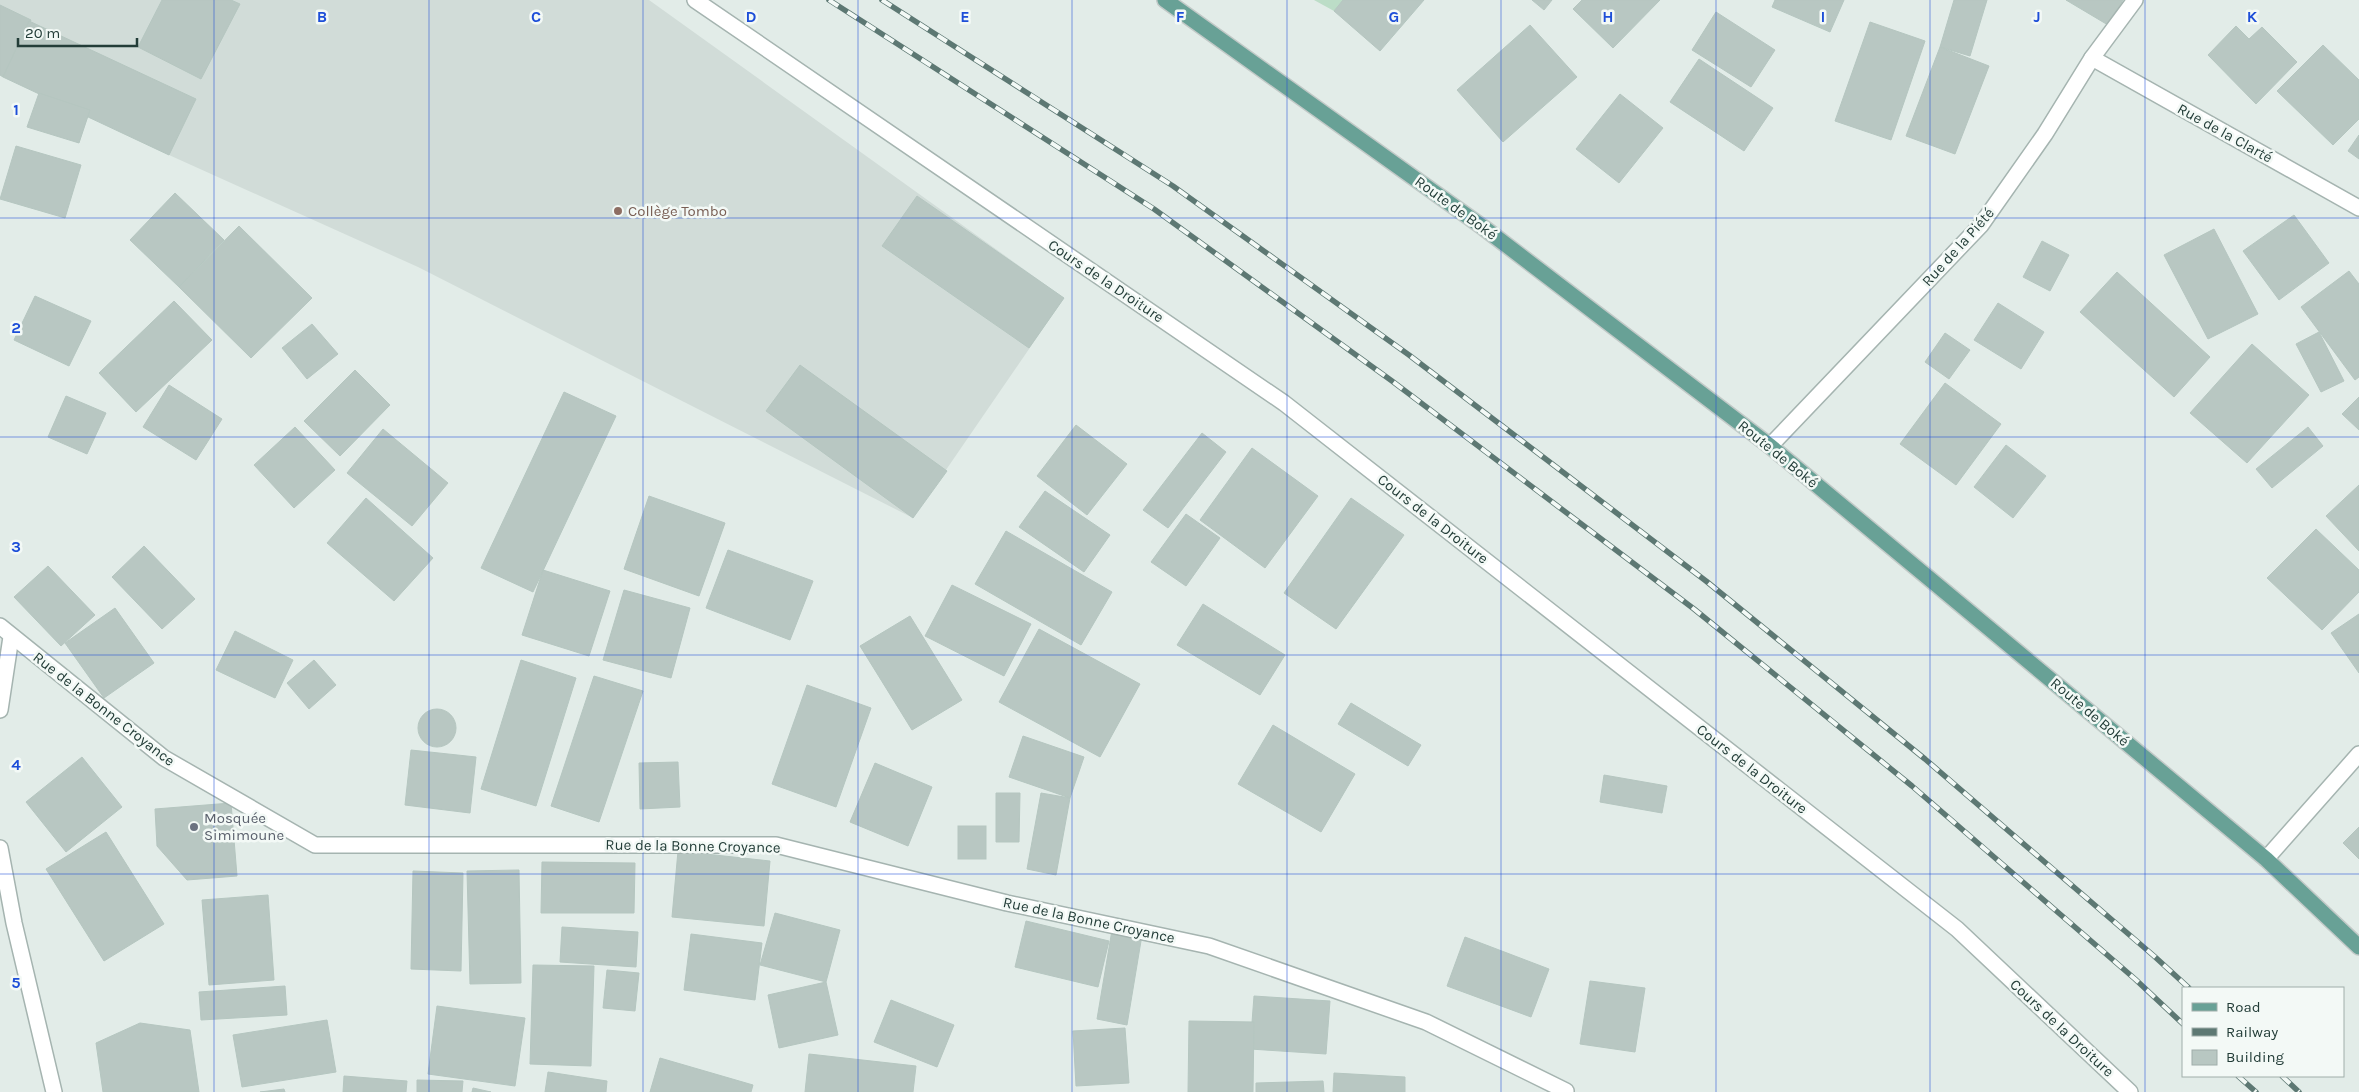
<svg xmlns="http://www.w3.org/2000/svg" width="2359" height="1092" font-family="Karla,sans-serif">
<rect width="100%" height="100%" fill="#e2ece8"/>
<path fill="#d1dcd8" d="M0 0H649L1064 298 913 518 418 267 169 155 0 73Z"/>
<path fill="#bcddc7" d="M1314 0H1347L1334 11Z"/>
<g fill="#b8c7c2" stroke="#b5c6c0">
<path d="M162 0H231L240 4 201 79 138 47Z"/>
<path d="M1343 0H1424L1380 51 1334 11Z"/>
<path d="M1532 0H1552L1544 10Z"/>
<path d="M1582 0H1660L1613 48 1573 9Z"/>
<path d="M1775 0H1844L1830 32 1772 7Z"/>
<path d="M1954 0H1987L1970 56 1940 47Z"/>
<path d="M2066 0H2123L2108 25Z"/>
<path d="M0 5 31 20 3 77 0 75Z"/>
<path d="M1716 12 1775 50 1751 87 1692 50Z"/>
<path d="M29 21 196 99 169 155 3 77Z"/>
<path d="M1870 22 1925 41 1891 140 1835 121Z"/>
<path d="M1530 25 1577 77 1503 142 1457 90Z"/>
<path d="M2236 26 2249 39 2262 27 2297 62 2256 104 2208 55Z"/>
<path d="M2323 45 2359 80V119L2333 145 2277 91Z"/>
<path d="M1940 47 1989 66 1955 154 1906 136Z"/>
<path d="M1699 59 1773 108 1744 151 1670 102Z"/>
<path d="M39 93 90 110 79 143 27 127Z"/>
<path d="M1620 94 1663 128 1619 183 1576 149Z"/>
<path d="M2359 135V159L2348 151Z"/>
<path d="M16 146 81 165 65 218 0 199Z"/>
<path d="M175 193 224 240 179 287 130 240Z"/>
<path d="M917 196 1064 298 1029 348 882 246Z"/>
<path d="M2294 215 2329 263 2279 300 2243 251Z"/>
<path d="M239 226 312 298 251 358 179 287Z"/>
<path d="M2214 229 2258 314 2208 339 2164 255Z"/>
<path d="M2042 241 2069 255 2050 291 2023 277Z"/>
<path d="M2349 271 2359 284V377L2355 380 2301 307Z"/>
<path d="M2117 272 2210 357 2174 397 2080 312Z"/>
<path d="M35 296 91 321 69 366 14 340Z"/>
<path d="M174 301 212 340 136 412 99 373Z"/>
<path d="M1998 303 2044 332 2021 369 1974 340Z"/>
<path d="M312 324 338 354 307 379 282 348Z"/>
<path d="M2319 332 2344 381 2321 392 2296 344Z"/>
<path d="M1945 333 1970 350 1949 379 1925 362Z"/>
<path d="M2252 344 2309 395 2247 463 2190 413Z"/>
<path d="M800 365 947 471 913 518 766 411Z"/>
<path d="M355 370 390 405 340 456 304 421Z"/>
<path d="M1945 383 2001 424 1956 485 1900 444Z"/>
<path d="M169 385 222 419 196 460 143 427Z"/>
<path d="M564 392 616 416 533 592 481 568Z"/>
<path d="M66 396 106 413 87 454 48 437Z"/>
<path d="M2359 397V430L2342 414Z"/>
<path d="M1076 425 1127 464 1087 515 1037 476Z"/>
<path d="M295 427 335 470 294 508 254 465Z"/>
<path d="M2308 427 2323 446 2272 488 2256 469Z"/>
<path d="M383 429 448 483 412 526 347 473Z"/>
<path d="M1202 433 1226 452 1168 528 1143 510Z"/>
<path d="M2006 445 2046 476 2013 518 1974 487Z"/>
<path d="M1252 448 1318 496 1265 568 1200 520Z"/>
<path d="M2359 485V551L2326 516Z"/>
<path d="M1045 491 1110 535 1084 572 1019 527Z"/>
<path d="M649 496 725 523 699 596 624 569Z"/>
<path d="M366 498 433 558 394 601 327 543Z"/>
<path d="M1351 498 1404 535 1336 629 1284 593Z"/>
<path d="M1186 514 1220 538 1186 586 1151 562Z"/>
<path d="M2316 529 2359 570V592L2322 630 2267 578Z"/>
<path d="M1006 531 1112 592 1081 645 975 584Z"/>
<path d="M144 546 195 599 162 629 112 577Z"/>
<path d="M728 550 813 581 790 640 706 608Z"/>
<path d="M48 566 95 615 61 646 14 597Z"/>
<path d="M543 570 610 591 589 656 522 635Z"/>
<path d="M952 585 1031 624 1004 676 925 636Z"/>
<path d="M624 590 690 608 671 678 603 660Z"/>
<path d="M1203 604 1285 655 1260 695 1177 645Z"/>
<path d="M115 608 154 663 104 698 65 643Z"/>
<path d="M2359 614V673L2331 633Z"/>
<path d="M910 616 962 700 912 730 860 646Z"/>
<path d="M1039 629 1140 684 1100 757 999 702Z"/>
<path d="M235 631 293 660 275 698 216 670Z"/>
<path d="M314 660 336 685 309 709 287 683Z"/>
<path d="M521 660 576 678 536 806 481 789Z"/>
<path d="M594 676 643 691 599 822 551 806Z"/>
<path d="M807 685 871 708 836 807 772 784Z"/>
<path d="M1351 703 1421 745 1408 766 1338 724Z"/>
<circle cx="437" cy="728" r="19"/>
<path d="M1273 725 1355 774 1321 832 1238 784Z"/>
<path d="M1023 736 1084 757 1070 798 1009 777Z"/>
<path d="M411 750 476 757 470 813 405 805Z"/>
<path d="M82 757 122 807 66 852 26 802Z"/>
<path d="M678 762 680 807 640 809 639 763Z"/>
<path d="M875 763 932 787 908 846 850 822Z"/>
<path d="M1604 775 1667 786 1662 813 1600 802Z"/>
<path d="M996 793H1020L1019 842H996Z"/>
<path d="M1041 793 1070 798 1056 875 1027 869Z"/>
<path d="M231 803 237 876 187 880 157 846 155 809Z"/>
<rect x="958" y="826" width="28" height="33"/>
<path d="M2359 827V859L2343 843Z"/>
<path d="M106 832 164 924 104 961 46 869Z"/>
<path d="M678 851 770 861 764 926 672 917Z"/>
<path d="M542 862 635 863 634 913H541Z"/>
<path d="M519 870 521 983 470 984 467 871Z"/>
<path d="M413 871 463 873 461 971 411 969Z"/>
<path d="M268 895 274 980 209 985 202 900Z"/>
<path d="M775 913 840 930 826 982 760 965Z"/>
<path d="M1026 921 1109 941 1098 987 1015 967Z"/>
<path d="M562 927 638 932 636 967 560 962Z"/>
<path d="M1112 930 1142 935 1127 1025 1097 1019Z"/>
<path d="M691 934 762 943 755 1000 684 990Z"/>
<path d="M1465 937 1549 969 1531 1017 1447 986Z"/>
<path d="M533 965 594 966 591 1066 530 1064Z"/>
<path d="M607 970 639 973 635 1011 603 1008Z"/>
<path d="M1590 981 1645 988 1635 1052 1580 1044Z"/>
<path d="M826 982 838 1035 779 1048 768 995Z"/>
<path d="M285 986 287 1015 201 1020 199 992Z"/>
<path d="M1254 996 1330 1001 1326 1054 1250 1049Z"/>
<path d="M891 1000 954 1025 937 1067 874 1042Z"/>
<path d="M437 1006 525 1018 515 1086 428 1074Z"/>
<path d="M327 1020 336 1072 242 1087 233 1035Z"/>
<path d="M1189 1021 1254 1022 1253 1092H1188Z"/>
<path d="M140 1023 190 1030 199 1092H103L96 1043Z"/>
<path d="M1125 1028 1129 1083 1076 1086 1073 1031Z"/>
<path d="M809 1054 916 1066 913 1092H805Z"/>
<path d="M660 1058 753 1085 751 1092H650Z"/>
<path d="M548 1072 607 1081 606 1092H545Z"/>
<path d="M1334 1073 1405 1077V1092H1333Z"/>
<path d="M344 1076 407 1081 406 1092H343Z"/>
<path d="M417 1080 463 1081 462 1092H417Z"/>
<path d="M1323 1081 1324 1092H1256V1083Z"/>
<path d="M473 1088 491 1092H472Z"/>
<path d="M284 1089 285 1092H260Z"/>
</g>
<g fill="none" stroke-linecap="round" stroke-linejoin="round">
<defs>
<g id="street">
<path d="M695 0 1284 403 1957 929 2130 1092"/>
<path d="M2092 58 2359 208"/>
<path d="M1770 446 1981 225 2045 134 2092 58 2135 0"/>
<path d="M0 626 164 758 315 845H776L1007 903 1209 946 1426 1022 1566 1091"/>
<path d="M0 710 11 637"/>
<path d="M0 848 14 923 54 1092"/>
<path d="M2266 859 2359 754"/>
</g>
<path id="primary" d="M1165 0 1484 228 1770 446 2266 859 2359 947"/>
</defs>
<use href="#street" stroke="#a5b4b0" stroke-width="18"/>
<use href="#primary" stroke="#c1c9c7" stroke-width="18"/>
<use href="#street" stroke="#fff" stroke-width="15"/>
<use href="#primary" stroke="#68a196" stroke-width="15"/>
<defs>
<g id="rail">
<path d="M829 0 1154 209 1392 381 1694 609 1912 786 2135 979 2183 1024"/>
<path d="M882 0 1173 186 1409 355 1706 581 1925 759 2154 956 2189 988"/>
<path d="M2238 1076 2256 1092"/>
<path d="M2282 1076 2299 1092"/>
</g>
</defs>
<use href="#rail" stroke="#5d7873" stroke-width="5.5"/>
<use href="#rail" stroke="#f3f9f6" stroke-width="4" stroke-dasharray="11" stroke-linecap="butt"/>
</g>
<path fill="none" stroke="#1d4ed8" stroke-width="1" stroke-opacity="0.55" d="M214 0V1092M429 0V1092M643 0V1092M858 0V1092M1072 0V1092M1287 0V1092M1501 0V1092M1716 0V1092M1930 0V1092M2145 0V1092M0 218H2359M0 437H2359M0 655H2359M0 874H2359"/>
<circle fill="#8d6e63" stroke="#f3f9f6" stroke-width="2" cx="618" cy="211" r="5"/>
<circle fill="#6b7280" stroke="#f3f9f6" stroke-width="2" cx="194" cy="827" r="5"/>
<g text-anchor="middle" stroke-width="5" stroke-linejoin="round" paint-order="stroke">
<g font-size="15" fill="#233d38" stroke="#f3f9f6">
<text transform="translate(2225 133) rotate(29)" y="5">Rue de la Clarté</text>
<text transform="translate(1456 208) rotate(36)" y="5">Route de Boké</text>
<text transform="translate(1958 247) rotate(-48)" y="5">Rue de la Piété</text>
<text transform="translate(1106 281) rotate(34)" y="5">Cours de la Droiture</text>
<text transform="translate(1778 454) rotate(39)" y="5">Route de Boké</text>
<text transform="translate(1433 519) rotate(38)" y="5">Cours de la Droiture</text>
<text transform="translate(104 709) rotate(38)" y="5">Rue de la Bonne Croyance</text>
<text transform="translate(2090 712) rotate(40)" y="5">Route de Boké</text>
<text transform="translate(1752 769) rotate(38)" y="5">Cours de la Droiture</text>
<text transform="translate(693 846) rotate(1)" y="5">Rue de la Bonne Croyance</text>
<text transform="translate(1089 920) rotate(12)" y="5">Rue de la Bonne Croyance</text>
<text transform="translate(2062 1028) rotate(43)" y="5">Cours de la Droiture</text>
</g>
<g font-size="15" fill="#785e54" stroke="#f3f9f6" text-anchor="start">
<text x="628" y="216">Collège Tombo</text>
</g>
<g font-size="15" fill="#5b616d" stroke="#f3f9f6" text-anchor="start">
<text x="204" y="823">Mosquée<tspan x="204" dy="17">Simimoune</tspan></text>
</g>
</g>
<g font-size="16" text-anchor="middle" font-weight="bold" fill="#1d4ed8" stroke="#f3f9f6" stroke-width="5" stroke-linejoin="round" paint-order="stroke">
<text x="322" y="22">B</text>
<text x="536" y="22">C</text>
<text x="751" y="22">D</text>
<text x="965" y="22">E</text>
<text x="1180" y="22">F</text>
<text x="1394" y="22">G</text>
<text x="1608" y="22">H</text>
<text x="1823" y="22">I</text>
<text x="2037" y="22">J</text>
<text x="2252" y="22">K</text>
<text x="16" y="115">1</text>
<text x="16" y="333">2</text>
<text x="16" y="552">3</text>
<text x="16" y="770">4</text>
<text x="16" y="988">5</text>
</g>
<rect x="2182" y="987" width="162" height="90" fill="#f3f9f6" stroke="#a0aeaa"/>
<rect x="2192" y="1003" width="25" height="8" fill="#68a196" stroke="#a0aeaa"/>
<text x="2226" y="1012" font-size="15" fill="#233d38">Road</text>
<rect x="2192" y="1028" width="25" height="8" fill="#5d7873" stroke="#a0aeaa"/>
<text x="2226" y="1037" font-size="15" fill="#233d38">Railway</text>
<rect x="2192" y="1050" width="25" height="15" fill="#b8c7c2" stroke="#a0aeaa"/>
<text x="2226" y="1062" font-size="15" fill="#233d38">Building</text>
<path d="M18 38v8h119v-8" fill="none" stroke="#233d38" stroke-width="2.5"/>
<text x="25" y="38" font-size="15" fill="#233d38" stroke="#f3f9f6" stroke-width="4" paint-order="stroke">20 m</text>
</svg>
